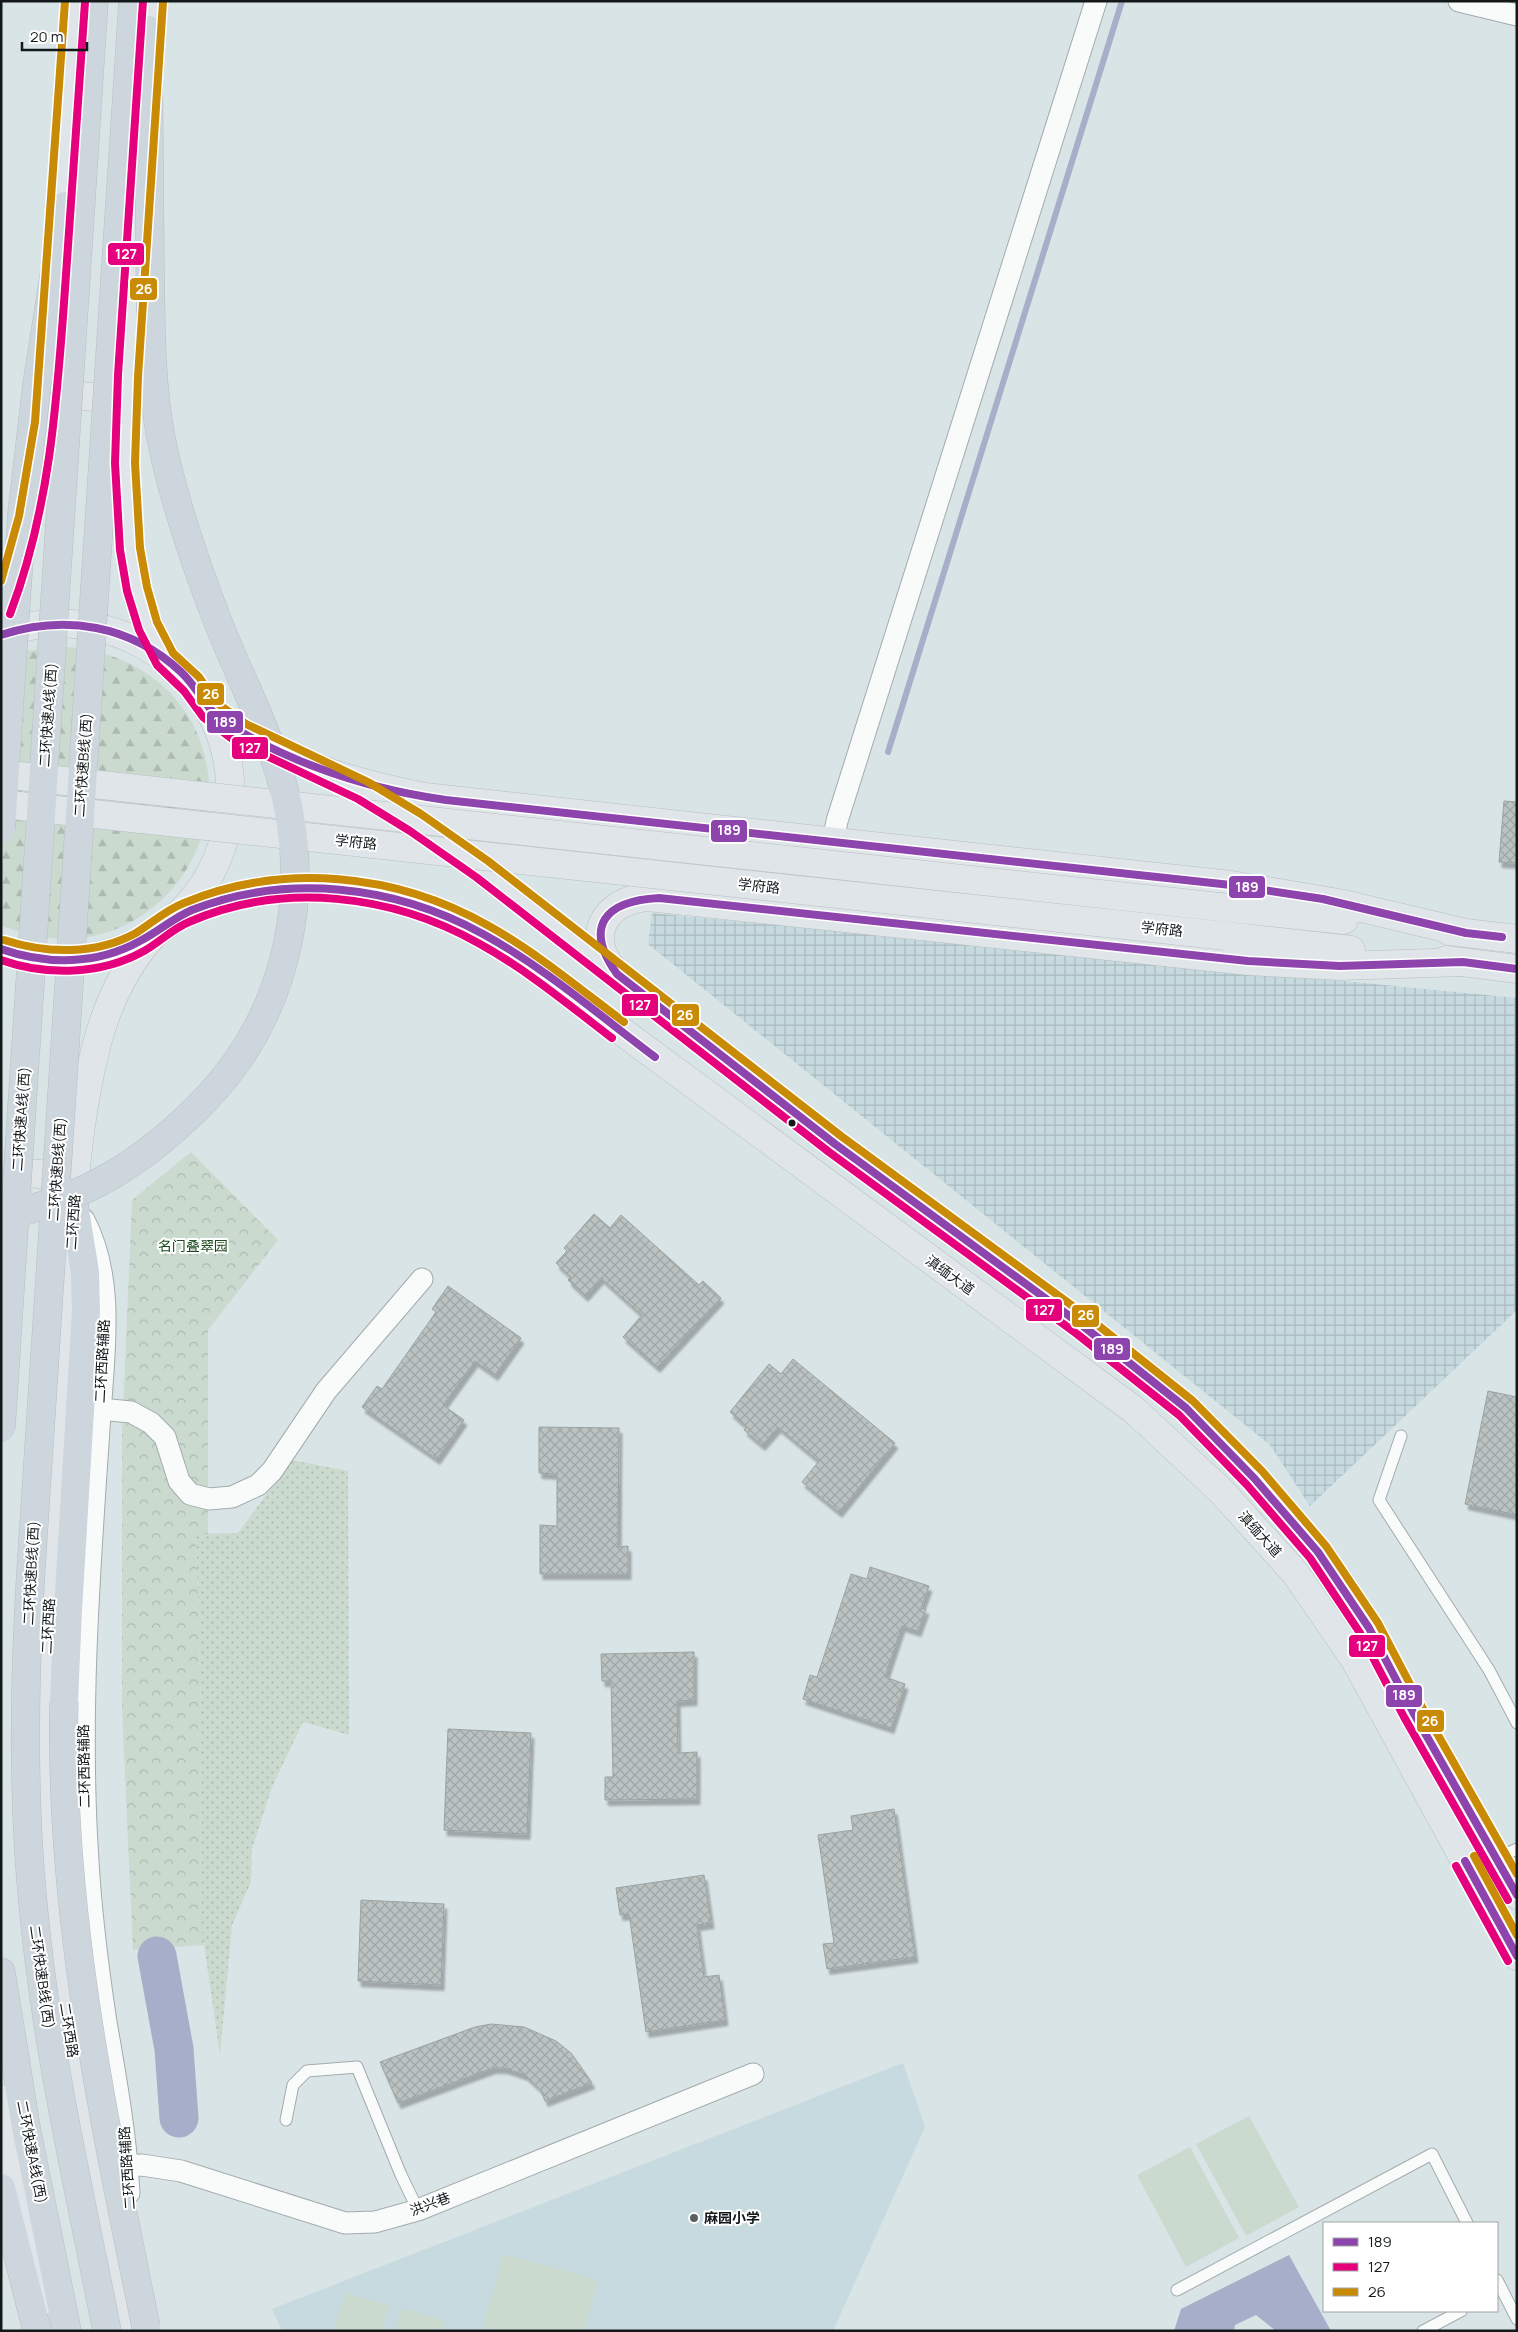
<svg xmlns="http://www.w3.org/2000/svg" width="1518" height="2332" font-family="Manrope,'Noto Sans SC',sans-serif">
<defs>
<pattern id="industrial-grid" width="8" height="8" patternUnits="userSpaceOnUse" patternTransform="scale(1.25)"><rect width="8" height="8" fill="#c7dadf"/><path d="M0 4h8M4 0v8" fill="none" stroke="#aababf"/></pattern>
<pattern id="grass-dots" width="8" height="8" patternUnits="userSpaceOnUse" patternTransform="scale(1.25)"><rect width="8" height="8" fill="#cadacf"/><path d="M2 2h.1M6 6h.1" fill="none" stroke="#adbab1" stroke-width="1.8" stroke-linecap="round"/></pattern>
<pattern id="forest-firs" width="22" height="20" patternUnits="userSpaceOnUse" patternTransform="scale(1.25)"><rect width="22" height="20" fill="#cadacf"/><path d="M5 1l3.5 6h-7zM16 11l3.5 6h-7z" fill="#adbab1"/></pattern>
<pattern id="park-crowns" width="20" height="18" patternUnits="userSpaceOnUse" patternTransform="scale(1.25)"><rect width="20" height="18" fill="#cadacf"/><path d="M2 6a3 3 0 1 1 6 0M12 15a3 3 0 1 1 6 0" fill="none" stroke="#adbab1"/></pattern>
<pattern id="building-cross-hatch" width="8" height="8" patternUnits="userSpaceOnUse" patternTransform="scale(1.25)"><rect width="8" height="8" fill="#bac2c2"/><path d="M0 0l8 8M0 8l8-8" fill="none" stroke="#9fa6a6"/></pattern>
<filter id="shadow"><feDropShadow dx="3" dy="5.5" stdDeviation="1" flood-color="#0004"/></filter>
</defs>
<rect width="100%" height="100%" fill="#d9e4e6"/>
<path fill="#c7dadf" d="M903 2063 925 2127 833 2331H282L272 2309Z"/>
<path fill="url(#industrial-grid)" d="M652 913 1517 998V1310L1310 1506 1270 1445 648 944Z"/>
<path fill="url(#grass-dots)" d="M292 1460 348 1471 349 1735 303 1722 272 1787 252 1849 251 1882 232 1925 220 2055 202 1930 201 1709 196 1534 238 1533Z"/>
<path fill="url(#forest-firs)" d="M68 647C98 650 125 658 149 675 247 744 219 894 108 932 73 944 35 940 1 925V660L25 651Z"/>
<path fill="url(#park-crowns)" d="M191 1152 278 1240 208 1330V1534H196L201 1709 202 1930 205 1945 133 1950 122 1710V1434L132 1200Z"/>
<g fill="#cadacf">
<path d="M1249 2116 1299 2207 1246 2236 1196 2144Z"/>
<path d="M1190 2147 1239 2238 1186 2267 1137 2175Z"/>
<path d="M503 2254 598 2280 584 2331H482Z"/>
<path d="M345 2293 389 2305 382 2331H334Z"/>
<path d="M402 2308 445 2321 442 2331H395Z"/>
</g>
<path fill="#a7aeca" d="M1289 2255 1331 2331H1276L1256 2315 1235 2325 1234 2331H1174L1181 2309Z"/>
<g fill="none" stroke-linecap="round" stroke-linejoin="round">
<path stroke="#a7aeca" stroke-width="6" d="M888 752 1122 1"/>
<path stroke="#a7aeca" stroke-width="39" d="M157 1956 174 2049 179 2118"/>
</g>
<g fill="url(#building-cross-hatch)" stroke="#9aa3a2" filter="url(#shadow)">
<path d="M1504 801 1517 802V863L1499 862Z"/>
<path d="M594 1214 610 1228 621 1215 699 1285 703 1281 721 1298 657 1367 623 1337 642 1315 601 1278 585 1296 568 1280 571 1277 556 1263 567 1251 564 1248Z"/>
<path d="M448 1286 521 1338 495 1375 475 1361 443 1405 464 1420 437 1459 362 1407 377 1386 382 1389 436 1312 432 1309Z"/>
<path d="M793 1359 895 1443 839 1512 802 1482 819 1461 778 1427 762 1445 744 1430 747 1427 730 1412 769 1364 781 1374Z"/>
<path d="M1488 1391 1517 1397V1515L1465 1504Z"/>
<path d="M539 1427 619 1428 618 1547 628 1546V1574H540V1525L557 1526V1474L539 1473Z"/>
<path d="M870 1567 929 1586 921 1608 926 1609 918 1631 902 1626 885 1677 905 1684 891 1728 803 1699 810 1675 817 1677 851 1574 867 1579Z"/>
<path d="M694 1652V1700L677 1701 678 1753 697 1752V1799L605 1800V1777H613L611 1681H602L601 1654Z"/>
<path d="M448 1729 531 1733 527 1834 444 1830Z"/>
<path d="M894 1809 915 1957 827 1969 823 1944 834 1943 818 1835 853 1830 851 1816Z"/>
<path d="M704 1875 711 1923 697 1925 704 1977 719 1975 725 2020 646 2032 629 1914 620 1915 616 1888Z"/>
<path d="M361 1900 444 1904 441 1985 358 1981Z"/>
<path d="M491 2024 524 2027 556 2041 571 2053 592 2083 545 2101 541 2090 525 2075 504 2068H493L398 2103 380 2062 475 2027Z"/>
</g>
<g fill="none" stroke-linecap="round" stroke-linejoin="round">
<defs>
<g id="lane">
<path d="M1401 1436 1379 1500 1489 1670 1517 1723"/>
<path d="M1497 1858 1517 1849"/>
<path d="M286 2120 293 2085 307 2071 357 2067 401 2175 418 2210"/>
<path d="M1497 2280 1517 2319"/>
<path d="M1177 2290 1432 2154 1467 2223"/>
<path d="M1423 2331 1461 2311"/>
</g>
<g id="street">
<path d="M1459 1 1517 15"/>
<path d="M833 842 837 821 1096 1"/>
<path d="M84 1220C115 1279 104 1350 100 1414 90 1563 78 1712 88 1861 91 1915 98 1969 106 2022 116 2080 126 2135 129 2193"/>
<path d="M100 1409 131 1412 151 1423 165 1437 179 1481 190 1494 209 1499 232 1497 258 1485 272 1471 326 1391 422 1279"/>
<path d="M114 2166 142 2165 181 2171 345 2223 375 2222 418 2210 753 2074"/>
</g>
<g id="primary">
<path d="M149 56 153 1"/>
<path d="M139 218C135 274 131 330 128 386 124 475 119 577 164 658"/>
<path d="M60 229 75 1"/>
<path d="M51 364C56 397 104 410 124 381"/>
<path d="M1 635C42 617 94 621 134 640 278 710 256 922 98 956 66 963 31 962 1 949"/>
<path d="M208 708C268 759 349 782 425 797L1231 885 1344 904 1466 933"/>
<path d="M326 771 389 806 482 869 835 1144 1083 1326 1186 1408 1254 1478 1318 1552 1369 1628 1413 1712 1517 1895"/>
<path d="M1229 908 1344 920"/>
<path d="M175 918C302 859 425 889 536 968L1134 1410 1222 1492 1296 1574 1355 1660 1517 1956"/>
<path d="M1449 931 1517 939"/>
<path d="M1226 936 1351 950"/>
<path d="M1446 960 1517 969"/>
<path d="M614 971C584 936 605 900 648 897L1248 961 1340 966 1463 962"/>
<path d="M1 1190C18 1165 58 1170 72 1195"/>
<path d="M1 2099 42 2301"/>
<path d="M127 2331C98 2188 66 2046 52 1901 36 1723 52 1544 64 1366 71 1259 70 1143 98 1040 109 1000 127 963 155 933"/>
</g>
<g id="highway">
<path d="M64 1702 68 1610 86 1311 85 1272 74 1204"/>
<path d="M1 1972 26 2127 67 2331"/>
<path d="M1 2188 37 2331"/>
</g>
</defs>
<use href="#lane" stroke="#a3abad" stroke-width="13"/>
<use href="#street" stroke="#a3abad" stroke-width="23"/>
<use href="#primary" stroke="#b9bfc0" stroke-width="29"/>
<use href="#highway" stroke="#b9bfc0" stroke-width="29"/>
<use href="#lane" stroke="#f9fbfb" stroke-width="11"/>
<use href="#street" stroke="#f9fbfb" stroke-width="21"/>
<use href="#primary" stroke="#dfe5e9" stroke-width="28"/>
<use href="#highway" stroke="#cdd6dd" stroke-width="28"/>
<defs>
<g id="primary-bridge">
<path d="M1 774 1229 908"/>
<path d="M1 804 1226 936"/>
</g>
<g id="highway-bridge">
<path d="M1 829 22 513 37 384 65 206"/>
<path d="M1 1216C85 1200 146 1161 205 1100 289 1013 315 887 279 772 264 722 239 675 220 627 196 566 174 503 161 438 150 380 151 321 150 262 149 185 149 107 148 30"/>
<path d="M1 1428 94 1"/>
<path d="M64 1702C59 1915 104 2120 146 2327"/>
<path d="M107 2331C79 2189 46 2048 33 1904 22 1793 24 1681 31 1569L133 1"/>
</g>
</defs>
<use href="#primary-bridge" stroke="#b9bfc0" stroke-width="29" stroke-linecap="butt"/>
<use href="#highway-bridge" stroke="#b9bfc0" stroke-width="29" stroke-linecap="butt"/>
<use href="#primary-bridge" stroke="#dfe5e9" stroke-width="28"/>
<use href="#highway-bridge" stroke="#cdd6dd" stroke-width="28"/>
<defs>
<g id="bus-1">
<path d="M1 635C65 614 131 625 181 672 200 690 205 710 229 725 297 766 368 789 446 800L1231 885 1323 899 1466 933 1502 937"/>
<path d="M1 949C47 965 97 965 140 941 158 932 173 918 192 910 287 873 394 885 483 934 545 968 599 1015 655 1057"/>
<path d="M1517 969 1463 962 1340 966 1248 961 659 898C605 901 583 926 617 974L835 1144 1083 1326 1186 1408 1254 1478 1318 1552 1369 1628 1413 1712 1517 1895"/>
<path d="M1465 1861 1517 1956"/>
</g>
<g id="bus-2">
<path d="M143 1 118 375 115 463 120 550 127 591 139 630 157 665 184 691 203 717 235 741 358 799 410 831 476 877 829 1152 1077 1334 1179 1415 1247 1485 1310 1558 1360 1633 1404 1717 1508 1900"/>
<path d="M10 614C50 509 57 400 65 289 71 194 78 98 85 2"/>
<path d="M1 960C47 976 101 975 144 951 160 942 172 929 189 922 282 881 392 894 480 944 527 970 569 1005 612 1038"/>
<path d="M1456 1866 1508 1961"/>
</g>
<g id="bus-3">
<path d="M163 2 138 377 135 463 140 548 147 587 157 622 173 653 199 677 217 703 246 724 368 782 421 814 488 861 841 1136 1089 1318 1193 1401 1262 1471 1326 1546 1378 1623 1422 1707 1517 1874"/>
<path d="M1 581 19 516 35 422 65 1"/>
<path d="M4 940C47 954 96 955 136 933 152 923 166 910 184 903 283 862 396 873 489 926 537 953 580 989 624 1022"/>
<path d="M1474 1856 1517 1935"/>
</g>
</defs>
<use href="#bus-1" stroke="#fff" stroke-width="11"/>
<use href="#bus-2" stroke="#fff" stroke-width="11"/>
<use href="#bus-3" stroke="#fff" stroke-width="11"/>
<use href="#bus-1" stroke="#8e44ad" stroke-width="8"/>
<use href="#bus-2" stroke="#e5007d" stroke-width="8"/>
<use href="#bus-3" stroke="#c98a05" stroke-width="8"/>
</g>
<circle fill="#13191b" stroke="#fff" stroke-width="2" cx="792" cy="1123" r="4.5"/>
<circle fill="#586062" stroke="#fff" stroke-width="2" cx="694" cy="2218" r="5"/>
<g text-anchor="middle" stroke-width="4" stroke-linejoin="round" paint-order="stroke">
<g font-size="14" fill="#13191b" stroke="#fff">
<text transform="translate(48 715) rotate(-86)" y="5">二环快速A线(西)</text>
<text transform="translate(83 765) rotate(-86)" y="5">二环快速B线(西)</text>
<text transform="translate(356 842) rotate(6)" y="5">学府路</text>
<text transform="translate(759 886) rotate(6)" y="5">学府路</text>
<text transform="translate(1162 929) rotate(6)" y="5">学府路</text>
<text transform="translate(21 1119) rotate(-86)" y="5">二环快速A线(西)</text>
<text transform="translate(57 1169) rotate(-86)" y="5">二环快速B线(西)</text>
<text transform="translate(73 1222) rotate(-86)" y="5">二环西路</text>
<text transform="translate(950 1275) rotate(36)" y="5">滇缅大道</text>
<text transform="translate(102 1361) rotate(-87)" y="5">二环西路辅路</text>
<text transform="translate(1260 1534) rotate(48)" y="5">滇缅大道</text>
<text transform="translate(31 1573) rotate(-87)" y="5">二环快速B线(西)</text>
<text transform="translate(48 1626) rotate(-87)" y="5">二环西路</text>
<text transform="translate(84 1766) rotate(-91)" y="5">二环西路辅路</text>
<text transform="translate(42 1977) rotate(82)" y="5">二环快速B线(西)</text>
<text transform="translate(69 2030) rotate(81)" y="5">二环西路</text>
<text transform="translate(32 2152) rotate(79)" y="5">二环快速A线(西)</text>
<text transform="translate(127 2168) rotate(-94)" y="5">二环西路辅路</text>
<text transform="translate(430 2204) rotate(-20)" y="5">洪兴巷</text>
</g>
<g font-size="14" fill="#1d4b1f" stroke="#fff">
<text x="193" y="1251">名门叠翠园</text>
</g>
<g font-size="14" font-weight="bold" fill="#13191b" stroke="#fff" text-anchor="start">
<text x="704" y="2223">麻园小学</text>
</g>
</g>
<g stroke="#fff" stroke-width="2">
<rect x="107" y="242" width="38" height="24" rx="5" fill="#e5007d"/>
<rect x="129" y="277" width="29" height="24" rx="5" fill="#c98a05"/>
<rect x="196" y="682" width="29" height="24" rx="5" fill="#c98a05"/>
<rect x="206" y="710" width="38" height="24" rx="5" fill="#8e44ad"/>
<rect x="231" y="736" width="38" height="24" rx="5" fill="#e5007d"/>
<rect x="710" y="819" width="38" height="24" rx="5" fill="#8e44ad"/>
<rect x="1228" y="875" width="38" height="24" rx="5" fill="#8e44ad"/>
<rect x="621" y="993" width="38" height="24" rx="5" fill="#e5007d"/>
<rect x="671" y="1003" width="29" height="24" rx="5" fill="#c98a05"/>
<rect x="1025" y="1298" width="38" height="24" rx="5" fill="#e5007d"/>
<rect x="1071" y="1304" width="29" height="24" rx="5" fill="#c98a05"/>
<rect x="1093" y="1337" width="38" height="24" rx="5" fill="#8e44ad"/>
<rect x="1348" y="1634" width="38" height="24" rx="5" fill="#e5007d"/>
<rect x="1385" y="1684" width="38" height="24" rx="5" fill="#8e44ad"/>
<rect x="1416" y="1709" width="29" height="24" rx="5" fill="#c98a05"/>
</g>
<g font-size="14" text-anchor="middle" font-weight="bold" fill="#fff">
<text x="126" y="259">127</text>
<text x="144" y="294">26</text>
<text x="211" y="699">26</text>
<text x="225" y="727">189</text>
<text x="250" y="753">127</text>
<text x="729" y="835">189</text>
<text x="1247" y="892">189</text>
<text x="640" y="1010">127</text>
<text x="685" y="1020">26</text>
<text x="1044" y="1315">127</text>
<text x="1086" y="1320">26</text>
<text x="1112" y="1354">189</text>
<text x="1367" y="1651">127</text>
<text x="1404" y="1700">189</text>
<text x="1430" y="1726">26</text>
</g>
<rect width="1518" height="2332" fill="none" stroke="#13191b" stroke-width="5"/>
<rect x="1323" y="2222" width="175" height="90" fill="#ffffff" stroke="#a1a3a4"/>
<rect x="1333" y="2238" width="25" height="8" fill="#8e44ad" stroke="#a1a3a4"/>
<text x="1368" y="2247" font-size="15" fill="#13191b">189</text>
<rect x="1333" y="2263" width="25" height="8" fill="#e5007d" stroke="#a1a3a4"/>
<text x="1368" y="2272" font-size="15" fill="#13191b">127</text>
<rect x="1333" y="2288" width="25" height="8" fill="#c98a05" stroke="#a1a3a4"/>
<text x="1368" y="2297" font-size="15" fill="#13191b">26</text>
<path d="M22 42v8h65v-8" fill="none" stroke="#13191b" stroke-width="2.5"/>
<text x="30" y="42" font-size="15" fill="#13191b" stroke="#ffffff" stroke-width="4" paint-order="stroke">20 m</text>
</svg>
